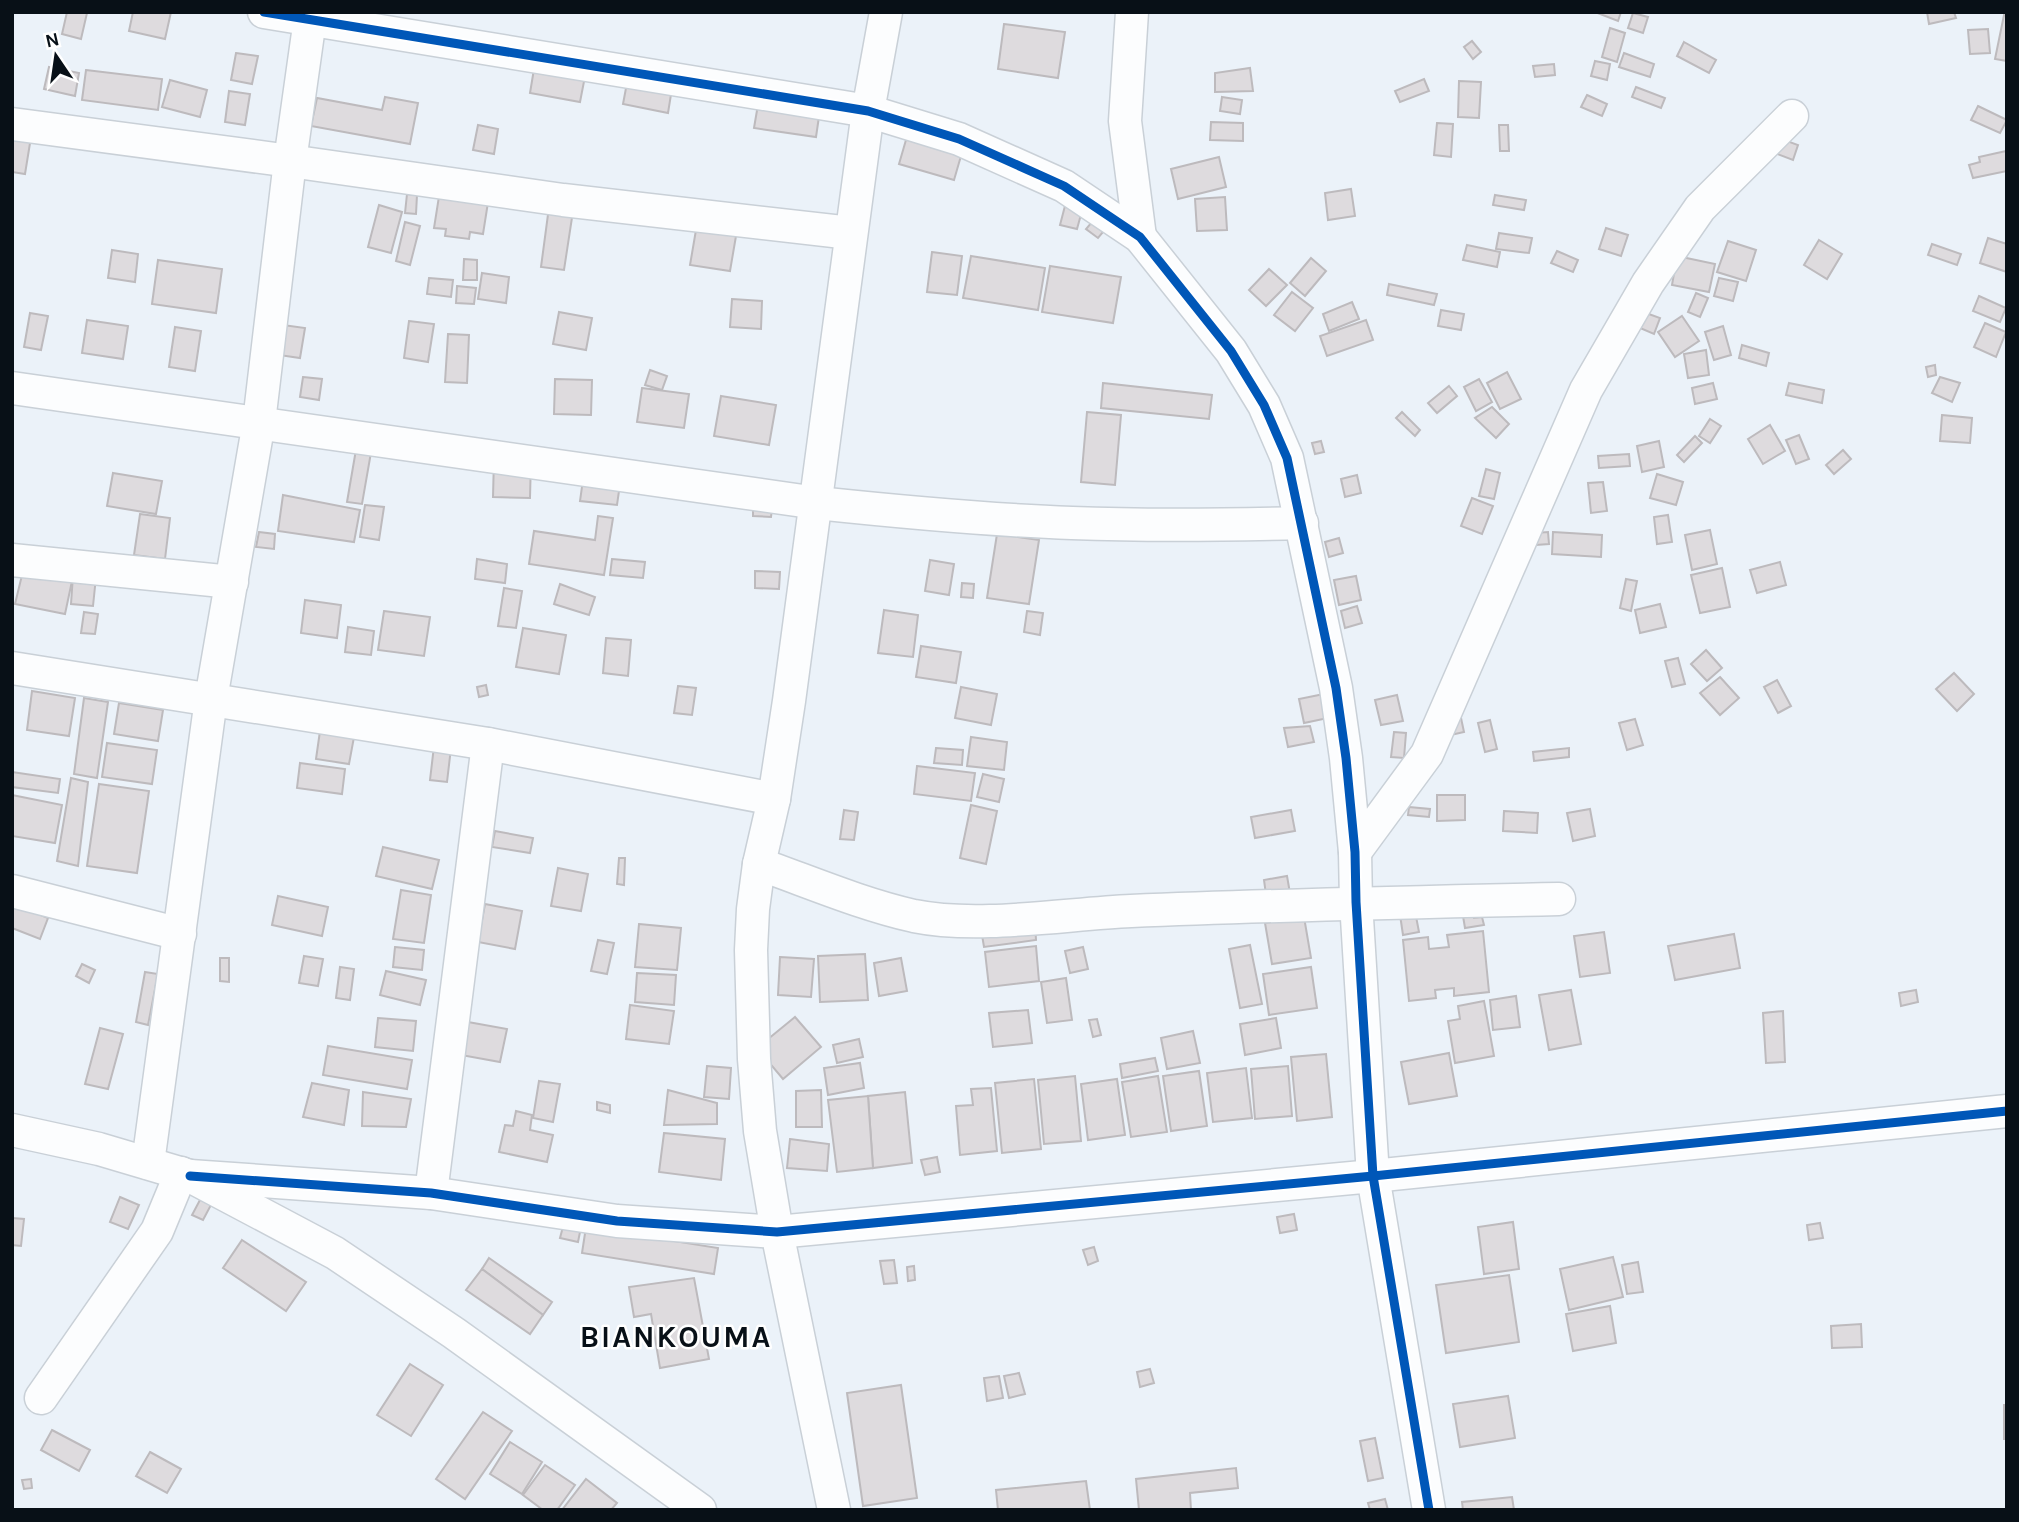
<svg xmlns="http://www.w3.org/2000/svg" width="2019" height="1522" font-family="Karla,sans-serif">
<rect width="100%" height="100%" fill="#ebf2f9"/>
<g fill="#dedbde" stroke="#bdbabd" stroke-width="2">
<path d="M67 12 87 13 81 39 62 34Z"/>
<path d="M133 12H171L165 39 129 31Z"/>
<path d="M1595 12H1621L1618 21Z"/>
<path d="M1927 12H1954L1956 18 1929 24Z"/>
<path d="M1633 13 1648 17 1643 33 1628 28Z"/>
<path d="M2004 15 2007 16V61L1995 59Z"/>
<path d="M1004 24 1065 32 1058 78 998 69Z"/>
<path d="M1610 28 1625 33 1617 62 1602 57Z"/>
<path d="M1988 29 1990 53 1970 54 1968 30Z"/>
<path d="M1472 41 1481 52 1473 59 1464 47Z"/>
<path d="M1684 42 1716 60 1709 73 1677 56Z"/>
<path d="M236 53 258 56 252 84 231 80Z"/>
<path d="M1624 53 1654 64 1650 77 1619 67Z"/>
<path d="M536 57 587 66 580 102 530 93Z"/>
<path d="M1595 61 1610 64 1607 80 1591 76Z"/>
<path d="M1554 64 1555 75 1535 77 1533 66Z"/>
<path d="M49 67 79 73 75 96 44 89Z"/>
<path d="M630 67 674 76 668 113 623 104Z"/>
<path d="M1250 68 1253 91 1215 92V73Z"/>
<path d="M86 70 162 79 158 110 82 100Z"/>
<path d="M1424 79 1429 91 1400 102 1395 91Z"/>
<path d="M170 80 207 90 200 117 162 107Z"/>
<path d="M1459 81 1481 82 1479 118 1458 117Z"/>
<path d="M761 87 822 96 816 137 754 128Z"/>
<path d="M1636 87 1665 98 1661 108 1632 97Z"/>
<path d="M229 91 250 94 245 125 225 122Z"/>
<path d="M1587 95 1607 104 1602 116 1581 107Z"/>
<path d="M385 97 418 103 410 144 311 126 317 98 382 110Z"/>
<path d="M1222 97 1242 100 1240 114 1220 111Z"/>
<path d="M1978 106 2007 120 2000 133 1971 120Z"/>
<path d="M1211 122 1243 123V141L1210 140Z"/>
<path d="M1437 123 1453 124 1451 157 1434 155Z"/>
<path d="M478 125 498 129 494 154 473 150Z"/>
<path d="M1499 125H1508L1509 151H1500Z"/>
<path d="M908 133 963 149 954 180 899 164Z"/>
<path d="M1765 133 1798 145 1793 160 1759 147Z"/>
<path d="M12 134 31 137 25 174 12 172Z"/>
<path d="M2006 151 2007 171 1973 178 1969 165 1980 162 1979 157Z"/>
<path d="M1219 157 1226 187 1178 199 1171 169Z"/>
<path d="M1351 189 1355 216 1328 220 1325 193Z"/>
<path d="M440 190 489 196 483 234 470 232 469 239 445 236 446 229 434 228Z"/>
<path d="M407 194 417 195 416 214 405 213Z"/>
<path d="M1495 195 1526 200 1524 210 1493 205Z"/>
<path d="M1225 197 1227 230 1197 231 1195 199Z"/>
<path d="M1066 202 1083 207 1077 229 1060 225Z"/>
<path d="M379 205 402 212 391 253 368 247Z"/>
<path d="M549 207 573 211 564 270 541 267Z"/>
<path d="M1097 216 1109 225 1098 238 1086 229Z"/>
<path d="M405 222 420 226 410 265 396 261Z"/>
<path d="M1606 228 1628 235 1621 256 1599 249Z"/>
<path d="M696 230 736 236 730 271 690 265Z"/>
<path d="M1499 233 1532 238 1529 253 1496 249Z"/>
<path d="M1988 238 2007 244V272L1980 263Z"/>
<path d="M1819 240 1842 254 1827 279 1804 265Z"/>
<path d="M1728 241 1756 250 1746 281 1717 272Z"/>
<path d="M1932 244 1961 254 1957 265 1928 255Z"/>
<path d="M1467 245 1500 252 1497 267 1463 260Z"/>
<path d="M112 250 138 254 135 282 108 278Z"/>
<path d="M1557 251 1578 260 1573 272 1551 263Z"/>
<path d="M932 252 962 256 957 295 927 292Z"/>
<path d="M971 256 1045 268 1038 310 963 298Z"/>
<path d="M1677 256 1715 264 1709 292 1672 285Z"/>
<path d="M1311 258 1326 271 1305 296 1290 283Z"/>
<path d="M464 259 477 260V280H463Z"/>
<path d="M158 260 222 269 216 313 152 304Z"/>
<path d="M1050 266 1121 277 1113 323 1042 312Z"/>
<path d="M1269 269 1287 285 1266 306 1249 290Z"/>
<path d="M482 273 509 277 506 303 478 299Z"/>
<path d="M429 278 453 280 451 297 427 294Z"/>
<path d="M1719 278 1738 282 1733 301 1714 296Z"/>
<path d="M1389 284 1437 294 1434 305 1387 295Z"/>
<path d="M457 286 476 288 474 304 456 303Z"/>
<path d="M1292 292 1313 308 1295 331 1274 315Z"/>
<path d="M1696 293 1708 298 1700 317 1688 312Z"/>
<path d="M1979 296 2006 308 2000 322 1973 311Z"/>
<path d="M732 299 762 301 761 329 730 327Z"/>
<path d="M1352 302 1359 319 1329 331 1323 314Z"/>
<path d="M1441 310 1464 314 1461 330 1438 326Z"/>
<path d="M559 312 592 318 586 350 553 344Z"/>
<path d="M30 313 48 316 41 350 24 347Z"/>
<path d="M1646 313 1660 318 1654 334 1640 328Z"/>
<path d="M1682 316 1699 341 1675 357 1658 332Z"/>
<path d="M87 320 128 326 123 359 82 353Z"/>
<path d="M1366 320 1373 340 1327 356 1320 336Z"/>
<path d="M409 321 434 324 428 362 404 358Z"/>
<path d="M1985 323 2006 332 1996 357 1974 347Z"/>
<path d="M283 325 305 328 300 358 279 355Z"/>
<path d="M1723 326 1731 355 1714 360 1705 332Z"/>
<path d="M175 327 201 331 195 371 169 367Z"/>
<path d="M448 334 469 335 467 383 445 382Z"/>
<path d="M1742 345 1769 353 1766 366 1739 358Z"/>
<path d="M1706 350 1709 375 1688 378 1684 354Z"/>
<path d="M1935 365 1936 375 1928 377 1926 367Z"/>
<path d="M650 370 667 376 662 390 645 385Z"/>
<path d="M1507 372 1521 399 1500 409 1487 383Z"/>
<path d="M303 377 322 379 319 400 300 397Z"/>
<path d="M1940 377 1960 383 1952 402 1932 393Z"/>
<path d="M555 379 592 380 591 415 554 414Z"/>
<path d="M1479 379 1492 402 1476 411 1464 387Z"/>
<path d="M1103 383 1212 395 1209 419 1101 408Z"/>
<path d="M1713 383 1717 399 1695 404 1692 388Z"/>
<path d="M1789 383 1824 390 1822 403 1786 395Z"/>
<path d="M1449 386 1457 396 1437 413 1428 403Z"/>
<path d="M642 388 689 394 684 428 637 422Z"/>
<path d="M721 396 776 405 769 445 714 436Z"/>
<path d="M1492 407 1509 424 1496 438 1475 418Z"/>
<path d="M1087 412 1121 415 1115 485 1081 482Z"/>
<path d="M1402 412 1420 430 1415 436 1396 418Z"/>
<path d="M1942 415 1972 418 1970 443 1940 441Z"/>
<path d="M1710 419 1721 426 1710 443 1699 436Z"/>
<path d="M1770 425 1785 451 1763 464 1748 439Z"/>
<path d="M1799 435 1809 459 1796 464 1786 440Z"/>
<path d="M1695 436 1702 443 1684 462 1677 455Z"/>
<path d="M358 438 373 441 362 504 347 502Z"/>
<path d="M1321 441 1324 452 1315 454 1312 443Z"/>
<path d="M1659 441 1664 467 1642 472 1637 446Z"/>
<path d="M1843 450 1851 459 1834 474 1826 465Z"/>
<path d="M1629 454 1630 466 1599 468 1598 456Z"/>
<path d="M494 458 531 459 530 498 493 497Z"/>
<path d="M585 465 622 470 617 505 580 501Z"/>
<path d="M1486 469 1500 473 1494 499 1479 496Z"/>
<path d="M113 473 162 481 156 514 107 506Z"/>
<path d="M1657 474 1683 482 1676 505 1650 498Z"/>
<path d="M1357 475 1361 493 1345 497 1341 479Z"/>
<path d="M1603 482 1607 511 1591 513 1588 483Z"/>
<path d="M283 495 360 510 354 542 278 531Z"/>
<path d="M753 497 773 501 771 517 753 516Z"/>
<path d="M1472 498 1493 506 1482 534 1461 526Z"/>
<path d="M365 505 384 507 379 540 360 537Z"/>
<path d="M140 514 170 518 165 559 134 555Z"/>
<path d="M1668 515 1672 542 1657 544 1654 517Z"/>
<path d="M598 516 613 518 604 575 529 564 534 531 595 540Z"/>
<path d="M1710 530 1717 564 1692 570 1685 535Z"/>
<path d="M259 532 275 534 274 549 256 547Z"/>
<path d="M1548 532 1549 544 1536 545 1535 533Z"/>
<path d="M1553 532 1602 535 1601 557 1552 554Z"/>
<path d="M997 534 1039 540 1029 604 987 598Z"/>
<path d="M1339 538 1343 553 1329 557 1325 542Z"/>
<path d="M477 559 507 564 505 583 475 579Z"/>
<path d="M612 559 645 562 643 578 610 575Z"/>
<path d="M930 560 954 564 949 595 925 591Z"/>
<path d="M1780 562 1786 585 1757 593 1750 570Z"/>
<path d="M1722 568 1730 607 1700 613 1691 575Z"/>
<path d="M23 571 72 581 65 614 15 604Z"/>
<path d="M755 571 780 572 779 589 755 588Z"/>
<path d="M73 575 96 577 93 606 71 604Z"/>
<path d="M1356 576 1361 600 1339 605 1334 580Z"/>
<path d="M1626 579 1637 581 1631 611 1620 608Z"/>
<path d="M962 583 974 584 973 598 961 597Z"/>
<path d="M560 584 595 597 589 615 554 604Z"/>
<path d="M504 588 522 591 516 628 498 626Z"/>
<path d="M305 600 341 605 337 638 301 633Z"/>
<path d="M1660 604 1666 627 1640 633 1635 610Z"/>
<path d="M1357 606 1362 623 1345 628 1341 611Z"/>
<path d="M884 610 918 615 913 657 878 653Z"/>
<path d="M384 611 430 617 424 656 378 650Z"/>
<path d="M1027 611 1043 613 1040 635 1024 632Z"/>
<path d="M84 612 98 614 95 634 81 633Z"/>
<path d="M348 627 374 631 371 655 345 652Z"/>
<path d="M523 628 566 635 559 674 516 667Z"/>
<path d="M606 638 631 640 628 676 603 673Z"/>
<path d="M921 646 961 652 956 683 916 677Z"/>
<path d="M1706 650 1722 668 1707 681 1691 664Z"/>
<path d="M1678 658 1685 684 1672 687 1665 661Z"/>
<path d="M1954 673 1974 694 1957 711 1936 689Z"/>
<path d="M1720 677 1739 698 1720 715 1700 693Z"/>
<path d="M1777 680 1791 706 1778 713 1764 687Z"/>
<path d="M486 685 488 695 479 697 477 687Z"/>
<path d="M678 686 696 688 692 715 674 713Z"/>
<path d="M961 687 997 694 991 725 955 718Z"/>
<path d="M32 691 75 698 69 736 27 730Z"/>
<path d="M1324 694 1328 718 1304 723 1299 699Z"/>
<path d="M1397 695 1403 721 1381 725 1375 700Z"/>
<path d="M84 698 108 702 97 778 74 774Z"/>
<path d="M119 703 163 710 158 741 114 734Z"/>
<path d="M1461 718 1464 732 1446 736 1443 721Z"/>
<path d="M1635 719 1643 745 1627 750 1619 723Z"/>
<path d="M1490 720 1497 749 1485 752 1478 723Z"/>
<path d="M1310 726 1314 742 1288 747 1284 728Z"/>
<path d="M320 731 354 737 349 764 316 759Z"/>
<path d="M1394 732 1406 733 1404 758 1391 757Z"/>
<path d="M971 737 1007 742 1004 770 967 766Z"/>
<path d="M107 743 157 750 152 784 102 777Z"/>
<path d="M434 746 451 748 447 782 430 780Z"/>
<path d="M936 748 963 750 962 765 934 763Z"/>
<path d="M1569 748V757L1534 761 1533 752Z"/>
<path d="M300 763 345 769 342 794 297 788Z"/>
<path d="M917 766 975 773 971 801 914 794Z"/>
<path d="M12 772 60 779 58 793 12 787Z"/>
<path d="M983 774 1004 779 999 802 977 797Z"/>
<path d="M71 778 88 782 78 866 57 861Z"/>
<path d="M99 784 149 791 137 873 87 866Z"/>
<path d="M12 795 62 805 55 843 12 836Z"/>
<path d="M1437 795H1465V820L1437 821Z"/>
<path d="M971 805 997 811 986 864 960 858Z"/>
<path d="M1409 807 1430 809 1429 817 1408 815Z"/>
<path d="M1590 809 1595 836 1573 841 1567 813Z"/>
<path d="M844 810 858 812 854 840 840 839Z"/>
<path d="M1291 810 1295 831 1255 838 1251 817Z"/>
<path d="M1504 811 1538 813 1537 833 1503 831Z"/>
<path d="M495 831 533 838 530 853 492 847Z"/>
<path d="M383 847 439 860 432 889 376 876Z"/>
<path d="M619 858H625L624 885 617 884Z"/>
<path d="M558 868 588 874 581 911 551 906Z"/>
<path d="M1287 876 1291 899 1267 902 1264 880Z"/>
<path d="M401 890 431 895 424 943 393 939Z"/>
<path d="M278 896 328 907 322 936 272 925Z"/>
<path d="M1470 897 1474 918 1482 917 1484 925 1465 928 1460 898Z"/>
<path d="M12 903 48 918 40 939 12 928Z"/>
<path d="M485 904 522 911 515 949 478 942Z"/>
<path d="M1414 906 1419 932 1403 935 1399 908Z"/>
<path d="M1304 917 1311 958 1272 964 1265 923Z"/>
<path d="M980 923H1035L1036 940 984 947Z"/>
<path d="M639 924 681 928 677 970 635 967Z"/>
<path d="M1483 931 1489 992 1454 996V988L1435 990 1436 998 1409 1001 1403 940 1428 937 1429 949 1449 947 1447 935Z"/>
<path d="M1604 932 1610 973 1580 977 1574 936Z"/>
<path d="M1734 934 1740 968 1675 980 1668 946Z"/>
<path d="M598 940 614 943 607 974 591 971Z"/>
<path d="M1250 945 1262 1004 1240 1008 1229 949Z"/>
<path d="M1036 946 1039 981 989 987 985 952Z"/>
<path d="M395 947 424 950 422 970 393 967Z"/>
<path d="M1083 947 1088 969 1070 973 1065 951Z"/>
<path d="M865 954 868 1000 820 1002 818 956Z"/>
<path d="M304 956 323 959 318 986 299 983Z"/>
<path d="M780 957 814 959 811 997 778 995Z"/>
<path d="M220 958H229V982L220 981Z"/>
<path d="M901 958 907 991 879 996 874 963Z"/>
<path d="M82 964 95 970 89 983 76 976Z"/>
<path d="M340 967 354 969 350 1000 336 998Z"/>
<path d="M1311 967 1317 1008 1269 1015 1263 974Z"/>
<path d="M386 971 426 980 420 1005 380 995Z"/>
<path d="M145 972 158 974 148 1025 136 1022Z"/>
<path d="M637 973 676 975 674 1005 635 1002Z"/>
<path d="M1066 978 1072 1020 1047 1023 1041 982Z"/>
<path d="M1571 990 1581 1044 1549 1050 1539 995Z"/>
<path d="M1916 990 1918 1002 1901 1006 1899 993Z"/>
<path d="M1516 996 1520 1027 1493 1030 1490 1000Z"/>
<path d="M1484 1001 1494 1056 1455 1063 1448 1021 1460 1019 1458 1006Z"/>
<path d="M630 1005 674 1011 669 1044 626 1039Z"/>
<path d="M1028 1010 1032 1043 993 1047 989 1013Z"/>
<path d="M1783 1011 1785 1062 1766 1063 1763 1013Z"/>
<path d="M795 1017 821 1047 783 1079 757 1048Z"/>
<path d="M378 1018 416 1021 413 1051 375 1047Z"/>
<path d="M1276 1018 1281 1048 1245 1055 1240 1024Z"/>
<path d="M1097 1019 1101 1035 1093 1037 1089 1020Z"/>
<path d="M468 1022 507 1029 500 1062 461 1055Z"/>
<path d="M100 1028 123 1034 108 1089 85 1084Z"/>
<path d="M1193 1031 1200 1063 1167 1069 1161 1038Z"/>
<path d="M859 1039 863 1057 837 1063 833 1045Z"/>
<path d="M328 1046 412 1060 407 1089 323 1075Z"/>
<path d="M1449 1053 1457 1096 1409 1104 1401 1062Z"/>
<path d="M1326 1054 1332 1117 1297 1121 1291 1057Z"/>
<path d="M1155 1058 1158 1071 1122 1078 1120 1064Z"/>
<path d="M860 1063 864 1088 828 1095 824 1068Z"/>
<path d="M707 1066 731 1068 729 1099 704 1097Z"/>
<path d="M1288 1066 1292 1116 1255 1119 1251 1069Z"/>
<path d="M1246 1068 1252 1118 1213 1122 1207 1073Z"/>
<path d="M1199 1071 1207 1126 1171 1131 1163 1076Z"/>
<path d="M1075 1076 1081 1141 1044 1144 1038 1080Z"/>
<path d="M1158 1076 1167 1132 1131 1137 1122 1082Z"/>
<path d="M1034 1079 1041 1149 1002 1153 995 1083Z"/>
<path d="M1117 1079 1125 1135 1088 1140 1081 1084Z"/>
<path d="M539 1081 560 1084 553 1122 533 1118Z"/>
<path d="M312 1083 349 1090 344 1125 303 1117Z"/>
<path d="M991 1088 997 1151 960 1155 956 1106 973 1105 971 1089Z"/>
<path d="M668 1090 717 1103V1124L664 1125Z"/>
<path d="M821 1090 822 1127H796V1091Z"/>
<path d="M363 1092 411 1099 406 1127 362 1126Z"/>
<path d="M905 1092 912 1163 873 1168 868 1096Z"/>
<path d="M868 1096 873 1168 837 1172 828 1100Z"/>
<path d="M597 1102 610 1105V1113L597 1110Z"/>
<path d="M516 1111 532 1115 530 1130 553 1135 547 1162 499 1152 505 1125 513 1126Z"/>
<path d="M664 1133 725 1139 721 1180 659 1172Z"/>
<path d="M790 1139 829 1144 827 1171 787 1168Z"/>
<path d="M937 1157 940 1172 925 1175 921 1160Z"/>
<path d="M120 1197 139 1205 128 1229 110 1222Z"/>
<path d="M201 1198 212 1203 203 1220 192 1215Z"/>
<path d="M1294 1214 1297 1230 1280 1233 1277 1217Z"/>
<path d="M12 1218 24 1219 21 1246 12 1245Z"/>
<path d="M1513 1222 1519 1269 1484 1274 1478 1227Z"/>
<path d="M564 1223 581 1227 578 1242 560 1238Z"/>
<path d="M1820 1223 1823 1238 1809 1240 1807 1225Z"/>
<path d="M586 1227 718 1248 714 1274 582 1253Z"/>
<path d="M242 1240 306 1282 286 1311 223 1268Z"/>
<path d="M1094 1247 1098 1261 1088 1265 1083 1250Z"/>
<path d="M1613 1257 1623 1297 1569 1310 1560 1269Z"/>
<path d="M489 1258 552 1302 543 1315 482 1269Z"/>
<path d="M894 1260 897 1283 884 1284 880 1261Z"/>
<path d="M1638 1262 1643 1292 1627 1294 1622 1265Z"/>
<path d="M914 1266 915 1280 908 1281 907 1267Z"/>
<path d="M482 1269 543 1315 530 1334 466 1290Z"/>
<path d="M1509 1275 1519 1342 1446 1353 1436 1285Z"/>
<path d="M694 1278 709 1359 660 1368 651 1314 634 1317 629 1287Z"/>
<path d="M1610 1306 1616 1343 1573 1351 1566 1314Z"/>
<path d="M1861 1324 1862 1347 1832 1348 1831 1326Z"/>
<path d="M410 1364 443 1385 411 1436 377 1415Z"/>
<path d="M1150 1369 1154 1383 1140 1387 1137 1372Z"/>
<path d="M1019 1373 1025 1394 1009 1398 1004 1376Z"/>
<path d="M999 1376 1003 1398 987 1401 984 1378Z"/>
<path d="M901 1385 917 1498 863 1506 847 1393Z"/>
<path d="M1508 1396 1515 1438 1460 1447 1453 1404Z"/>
<rect x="2004" y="1405" width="3" height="34"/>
<path d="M483 1412 512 1431 465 1499 436 1479Z"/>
<path d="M52 1430 90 1450 79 1471 41 1450Z"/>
<path d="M1375 1438 1383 1478 1368 1481 1360 1441Z"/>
<path d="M510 1442 542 1462 522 1494 490 1474Z"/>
<path d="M150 1452 181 1469 167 1493 136 1476Z"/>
<path d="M545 1465 575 1485 557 1510H543L523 1495Z"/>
<path d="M1236 1468 1238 1488 1190 1493 1191 1510H1139L1136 1479Z"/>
<path d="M31 1479 32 1488 24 1489 22 1480Z"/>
<path d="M586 1479 617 1503 611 1510H562Z"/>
<path d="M1086 1481 1090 1510H998L996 1490Z"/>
<path d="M1512 1497 1514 1510H1463L1462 1502Z"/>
<path d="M1385 1499 1388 1510H1370L1368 1503Z"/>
</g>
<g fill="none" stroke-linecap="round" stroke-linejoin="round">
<defs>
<g id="minor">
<path d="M264 12 868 111 959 139 1064 186 1140 237 1231 351 1264 405 1287 458 1336 688 1346 758 1355 852 1356 902 1373 1176 1429 1510"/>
<path d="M1132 12 1125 121 1140 237"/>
<path d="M12 124 290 161 563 200 851 233"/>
<path d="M12 388 817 503C902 512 987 520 1072 523 1149 526 1225 525 1302 523"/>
<path d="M12 560 232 582"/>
<path d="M12 668 488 744 774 799"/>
<path d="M1355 852 1427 754 1586 390 1648 283 1700 208 1792 116"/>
<path d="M759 864C810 882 861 904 914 916 978 929 1065 914 1131 911 1274 905 1416 902 1559 899"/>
<path d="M12 891 180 934"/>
<path d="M12 1130 99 1149 190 1176 335 1253 454 1333 700 1510"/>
<path d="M148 1163 211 699 259 422 290 161 311 12"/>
<path d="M190 1176 431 1193 617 1221 777 1232 1373 1176 2007 1111"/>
<path d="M431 1193 488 744"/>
<path d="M41 1398 157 1231 181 1173"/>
<path d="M834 1510 777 1232 760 1131 754 1059 751 950 753 909 759 864 774 799 789 701 868 111 886 12"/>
</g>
</defs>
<use href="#minor" stroke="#c9d0d7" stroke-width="35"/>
<use href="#minor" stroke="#fcfdfe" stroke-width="32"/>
<defs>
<g id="cycleway">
<path d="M264 12 868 111 959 139 1064 186 1140 237 1231 351 1264 405 1287 458 1336 688 1346 758 1355 852 1356 902 1373 1176 1429 1510"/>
<path d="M190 1176 431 1193 617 1221 777 1232 1373 1176 2007 1111"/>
</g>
</defs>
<use href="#cycleway" stroke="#fff" stroke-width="13"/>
<use href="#cycleway" stroke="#0057b8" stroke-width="9"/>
</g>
<g text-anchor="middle" stroke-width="5" stroke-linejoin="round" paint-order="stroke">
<g font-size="30" font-weight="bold" letter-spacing="2" fill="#081017" stroke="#fff">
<text x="676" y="1347">BIANKOUMA</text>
</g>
</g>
<rect width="2019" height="1522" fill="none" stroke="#081017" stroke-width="28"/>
<g transform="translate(56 56) rotate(347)" stroke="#ffffff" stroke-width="5" paint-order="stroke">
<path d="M0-5L12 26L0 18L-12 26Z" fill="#081017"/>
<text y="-10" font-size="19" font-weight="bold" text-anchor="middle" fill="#081017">N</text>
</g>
</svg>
